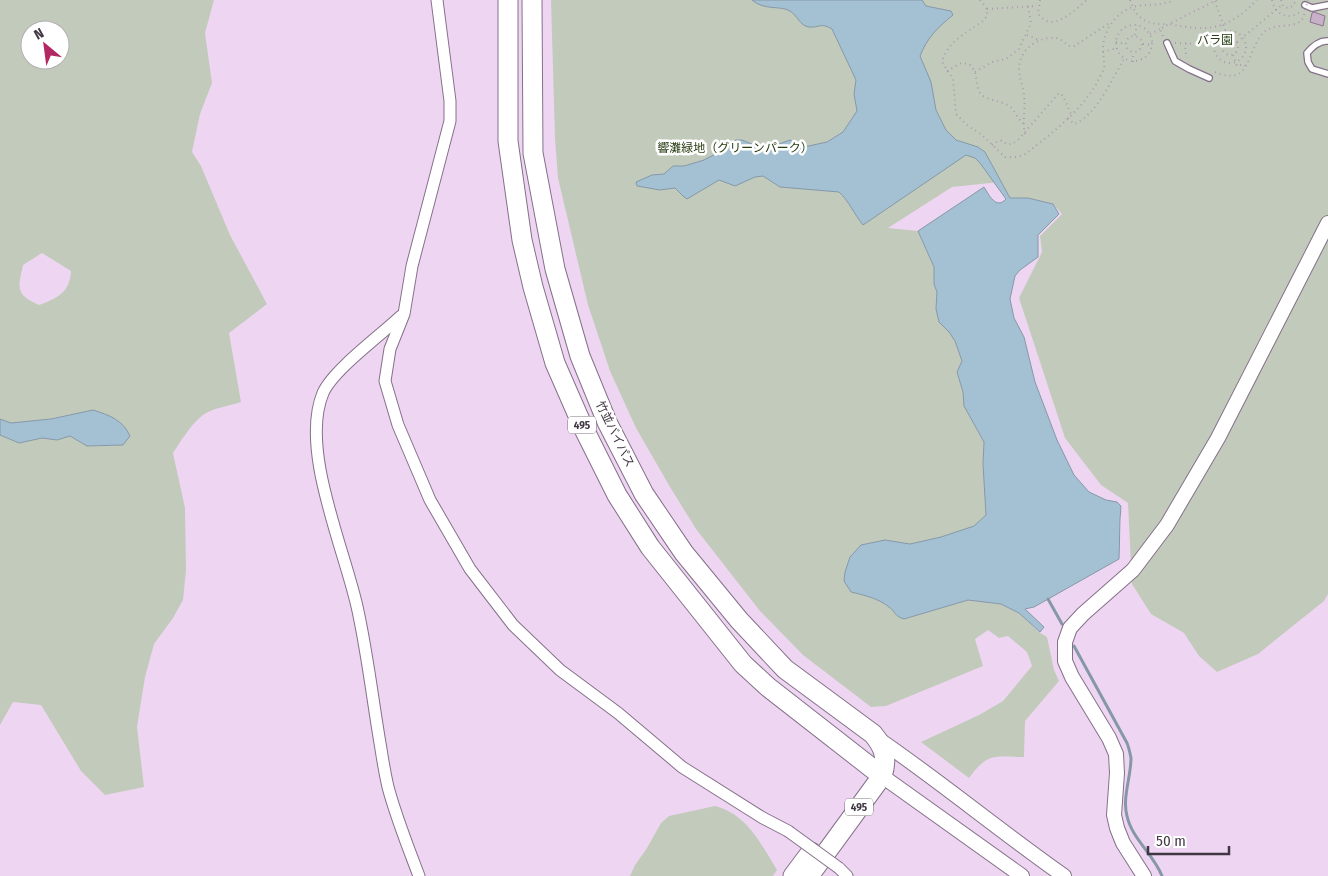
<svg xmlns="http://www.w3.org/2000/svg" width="1328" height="876" font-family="'Fira Sans Condensed','Noto Sans JP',sans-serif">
<rect width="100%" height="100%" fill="#eed6f2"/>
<g fill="#c2cbbb" fill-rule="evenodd">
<path d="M0 0H214L205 33 212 83 200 114 192 152 201 166 230 235 267 304 229 333 241 402C229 406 213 408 203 415 191 424 181 441 173 453L185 508 186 570 183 600 173 618 154 644 145 677 137 727 144 787 105 795 81 771 41 705 13 702 0 725V435L19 443 42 438 57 440 70 436 87 446H116L85 412 51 419 11 423 0 419ZM30 30H60V60H30ZM42 253 71 271C70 292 58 298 39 305 15 294 18 289 23 265Z"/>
<path d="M551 0H1328V594L1324 601 1258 654 1217 672 1199 656 1184 633 1151 614 1132 584 1128 503 1101 485 1065 438 1019 298 1042 252 1040 236 1062 214 1053 204 1028 198H1010L1000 182 952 187 888 228 918 231 934 267V284L937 292 936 309 939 322 949 332 955 341 962 361 957 372 963 392 964 406 984 442 983 464 986 515 974 526 941 537 910 544 885 540 865 595C873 598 881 601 888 606 895 611 896 616 904 619L968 600 1001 604 1019 613 1039 632 1047 637 1054 670 1059 681 1025 721 1024 757C995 757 988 752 969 778L921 742 979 715 1003 701 1032 666 1027 652 1008 636 999 638 988 630 975 639 983 666 886 706 871 707 803 655 760 611 696 529 670 487 636 428 610 371 588 305 558 178 555 139Z"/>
<path d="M715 806C747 814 761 844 777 870L773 876H630L635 865 647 848 661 823 669 816Z"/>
</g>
<g fill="#a4c1d3" stroke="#8698a8">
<path d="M752 0H922L926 6 951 11 953 15C938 27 927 38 920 56L931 82 936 110 946 130 956 140 978 147 985 152 1010 198H1028L1053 204 1059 214 1038 235V257L1020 270 1015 276 1010 299 1014 318 1024 337 1035 382 1057 440 1074 475 1089 492 1106 500 1117 502 1121 506C1119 524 1120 541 1119 559L1034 607 1025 609 1044 627 1040 632 1019 613 1001 604 968 600 904 619C894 616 896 612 889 607 878 598 863 595 851 592L844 581 845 572 850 557 861 545 885 540 910 544 941 537 974 526 986 515 983 464 984 442 964 406 963 392 957 372 962 361 955 341 949 332 939 322 936 309 937 292 934 284V267L918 231 984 187C989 195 996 210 1006 199L980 163 975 158 966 155 863 225C854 214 849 201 839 192L780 187 763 176 755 177 735 186 719 180 687 199 683 196 675 188 660 190 637 186 636 182 652 175 664 174 673 166H684L704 160 723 150 736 140H742L759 147H771L790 140 804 147 827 142 843 132 857 111 854 94 856 80 832 29C820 22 820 28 809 27 800 26 797 15 790 11 779 5 765 11 752 0Z"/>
<path d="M93 410C109 415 123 420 130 436L123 445 87 446 70 436 57 440 42 438 19 443 0 435V419L11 423 51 419Z"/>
</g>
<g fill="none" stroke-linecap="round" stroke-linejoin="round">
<g stroke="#8698a8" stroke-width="3">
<path d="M1048 599 1062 624"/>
<path d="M1074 646 1127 743C1129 748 1130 753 1131 758 1131 777 1122 798 1127 816 1132 839 1154 855 1162 876"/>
</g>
</g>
<path fill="#c9b0ca" stroke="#8b748c" d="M1314 12 1325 16 1323 26 1310 22 1312 13Z"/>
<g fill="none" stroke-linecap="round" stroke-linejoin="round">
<defs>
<g id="service">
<path d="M1305 5 1312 8 1328 5"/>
<path d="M1328 41C1319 40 1312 47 1307 53L1308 62 1312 69 1328 74"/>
<path d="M1167 43 1175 61 1189 69 1209 78"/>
</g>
<g id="minor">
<path d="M437 0 450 101V121L412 266 404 314 390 349 385 381 398 425 430 500 470 569 513 625 560 670 618 713 682 767 763 818 788 831"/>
<path d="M401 316C381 335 333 370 323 393 299 450 346 552 358 611 368 657 373 703 381 749 383 762 385 774 388 787 396 817 408 847 419 876"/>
<path d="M839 868 847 876"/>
</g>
<g id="tertiary">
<path d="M877 738C941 782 1000 831 1064 876"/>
<path d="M882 776 1022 876"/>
<path d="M1144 876 1123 843 1117 828 1114 815 1117 773 1116 754 1109 738 1072 677 1065 661V642L1070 628 1083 614 1133 570 1167 525 1218 438 1328 223"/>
</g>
<g id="trunk">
<path d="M508 0V141L522 240 533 287 555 363 583 427 617 495 650 547 743 664 768 687 882 776"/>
<path d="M532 0 533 153 555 269 580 356 607 422 644 494 684 553 739 620 785 669 873 734C884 747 888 759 882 776L809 876"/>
<path d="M793 876 811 852"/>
</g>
</defs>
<use href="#service" stroke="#857089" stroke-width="8"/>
<use href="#minor" stroke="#857089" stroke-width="13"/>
<use href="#tertiary" stroke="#857089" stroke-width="16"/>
<use href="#trunk" stroke="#857089" stroke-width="21"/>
<g stroke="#ac9ab0" stroke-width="2" stroke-dasharray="1 4" stroke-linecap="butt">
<path d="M980 0 987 9V16L983 21C966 33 947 42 942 62L953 79 956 114 968 126 981 134 1005 157H1015L1024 155C1051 134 1080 112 1097 83 1099 78 1102 73 1104 69 1105 63 1103 56 1103 50 1103 34 1111 20 1124 11 1143 0 1156 9 1174 0"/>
<path d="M1040 0 1038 13C1052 35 1074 10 1087 0"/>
<path d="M1130 0C1137 20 1147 25 1168 24"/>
<path d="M1217 0 1169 24C1210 32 1227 30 1257 0"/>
<path d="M1272 0C1275 15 1289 21 1301 11"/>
<path d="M1281 0 1283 6 1288 8 1293 6 1296 0"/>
<path d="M1215 1 1228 39"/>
<path d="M987 9 1037 6"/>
<circle cx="1134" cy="43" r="18"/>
<circle cx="1230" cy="47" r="16"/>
<path d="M1150 34 1160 29"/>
<path d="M1027 35 1039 40"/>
<path d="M1135 35 1137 25"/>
<path d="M1163 36 1160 29 1169 24"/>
<circle cx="1134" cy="44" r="8"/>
<circle cx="1230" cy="47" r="8"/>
<path d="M1116 42 1126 44"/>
<path d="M1237 42 1282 5"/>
<path d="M1175 43 1222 45"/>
<path d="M1186 43 1185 50 1187 58"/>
<path d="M1143 44 1152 45"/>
<path d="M1103 52 1117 48"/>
<path d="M1233 55 1237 66 1243 64 1246 66"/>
<path d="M1133 62V52"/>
<path d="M947 71 961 63 969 64C979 72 974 83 980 93 986 101 1001 100 1009 106 1015 110 1017 119 1024 124"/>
<path d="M975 72 992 62 1006 59 1019 49 1031 23 1028 6"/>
<path d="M1215 72C1252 88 1246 50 1264 32 1276 21 1300 31 1304 15"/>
<path d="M1068 118 1074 124C1096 116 1112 79 1124 59"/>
<path d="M1025 134C1022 121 1026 108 1024 95 1023 86 1019 78 1019 69 1019 50 1038 36 1056 38 1063 39 1066 46 1073 47L1111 22"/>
<path d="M992 145 1000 140C1008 145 1010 146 1018 140L1059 93 1063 96 1071 114"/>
</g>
<use href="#service" stroke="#fff" stroke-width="5.5"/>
<use href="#minor" stroke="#fff" stroke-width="11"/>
<use href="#tertiary" stroke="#fff" stroke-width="14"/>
<use href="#trunk" stroke="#fff" stroke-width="19"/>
<defs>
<path id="minor-bridge" d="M788 831 839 868"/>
</defs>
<use href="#minor-bridge" stroke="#857089" stroke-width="13" stroke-linecap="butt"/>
<path stroke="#ac9ab0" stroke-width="2" stroke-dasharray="1 4" stroke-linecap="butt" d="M1304 15 1308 0"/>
<use href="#minor-bridge" stroke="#fff" stroke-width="11"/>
</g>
<g text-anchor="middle" stroke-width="5" stroke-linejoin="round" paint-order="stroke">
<g fill="#fff" stroke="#7a737b" stroke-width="1">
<rect x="568" y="416.5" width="28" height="17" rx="4"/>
<rect x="845" y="798.5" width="28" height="17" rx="4"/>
</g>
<g font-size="11" font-weight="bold" fill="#413743">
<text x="582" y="429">495</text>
<text x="859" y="811">495</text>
</g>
<g font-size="12" fill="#283d13" stroke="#fff">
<text x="1215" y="44">バラ園</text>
<text x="735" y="152">響灘緑地（グリーンパーク）</text>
</g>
<g font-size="12" fill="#413743" stroke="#fff">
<text transform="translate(615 434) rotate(64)" y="4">竹並バイパス</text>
</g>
</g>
<g transform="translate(45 45) rotate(331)"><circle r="24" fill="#ffffff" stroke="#b3afb4"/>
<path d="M0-4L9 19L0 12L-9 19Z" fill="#b32762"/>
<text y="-8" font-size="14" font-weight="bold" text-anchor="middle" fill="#413743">N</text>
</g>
<path d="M1148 846v8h81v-8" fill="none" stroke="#413743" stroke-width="2.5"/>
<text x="1156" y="846" font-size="15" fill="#413743" stroke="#ffffff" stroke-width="4" paint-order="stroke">50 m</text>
</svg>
